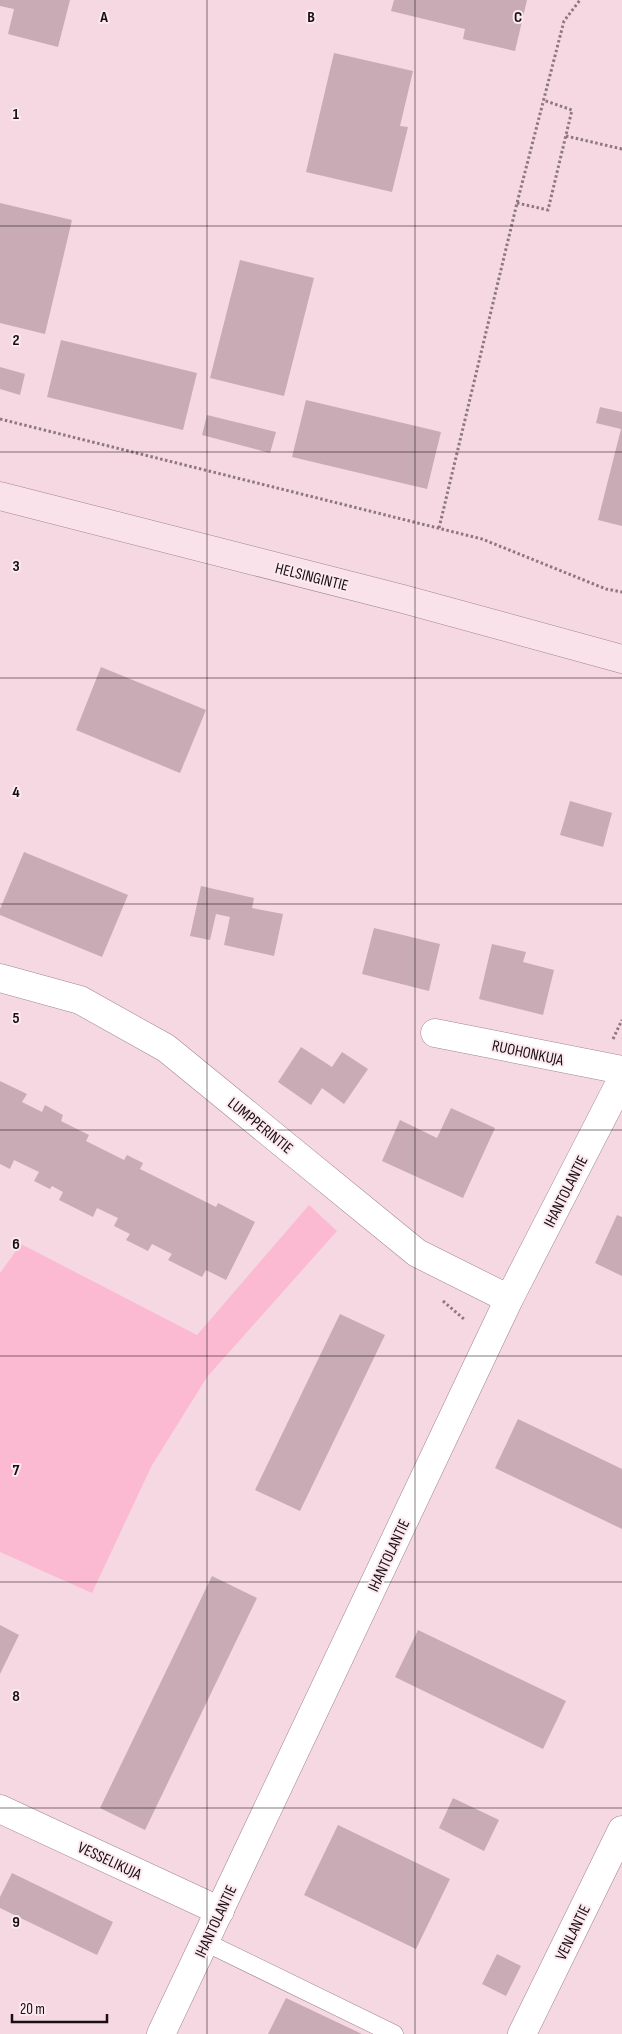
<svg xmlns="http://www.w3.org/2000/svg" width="622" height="2034" font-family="'Sofia Sans Condensed',sans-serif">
<rect width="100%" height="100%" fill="#f6d8e2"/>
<path fill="#fbbad1" d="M309 1205 337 1231 207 1377 151 1467 92 1593 0 1552V1273L21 1244 197 1335Z"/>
<g fill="#c8abb4">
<path d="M0 0H70L58 47 8 34 14 9 0 6Z"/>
<path d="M394 0H527L515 51 463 39 465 29 391 11Z"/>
<path d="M334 53 413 71 400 126 408 127 392 192 306 172Z"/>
<path d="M0 203 72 220 45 334 0 323Z"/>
<path d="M240 260 314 278 284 396 210 378Z"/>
<path d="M61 340 197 373 183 430 47 397Z"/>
<path d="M0 367 25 374 20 395 0 389Z"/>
<path d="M306 400 441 432 427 489 292 457Z"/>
<path d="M600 407 622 412V526L598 520 621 429 596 423Z"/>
<path d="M207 415 276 432 270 453 202 435Z"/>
<path d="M101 667 206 710 180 773 76 730Z"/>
<path d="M570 801 612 813 603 847 560 835Z"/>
<path d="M24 852 128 895 102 957 0 915V909Z"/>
<path d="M201 886 254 898 252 908 283 914 274 956 224 945 230 917 216 914 210 940 190 936Z"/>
<path d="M374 928 440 944 429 991 362 974Z"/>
<path d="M492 944 526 952 523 962 554 970 543 1015 479 999Z"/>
<path d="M301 1047 332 1067 342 1052 368 1069 344 1104 322 1088 311 1105 278 1082Z"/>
<path d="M0 1081 27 1094 22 1102 42 1112 45 1105 63 1115 61 1121 89 1135 86 1141 124 1160 127 1155 143 1163 140 1169 216 1207 218 1203 255 1222 226 1280 206 1270 202 1277 168 1260 172 1254 152 1244 148 1251 126 1240 130 1234 114 1226 118 1218 97 1208 93 1217 59 1200 63 1192 52 1186 50 1189 34 1181 39 1172 14 1160 10 1169 0 1164Z"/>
<path d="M451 1108 495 1128 463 1198 382 1161 400 1120 437 1138Z"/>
<path d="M617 1215 622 1217V1276L595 1263Z"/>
<path d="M340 1314 385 1335 300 1511 255 1490Z"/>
<path d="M518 1419 622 1469V1529L495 1468Z"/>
<path d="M212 1576 257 1598 145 1830 100 1808Z"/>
<path d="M0 1625 19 1635 0 1674Z"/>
<path d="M418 1630 566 1701 543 1749 395 1677Z"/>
<path d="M453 1798 499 1820 484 1851 439 1828Z"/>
<path d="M338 1825 450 1879 416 1949 304 1895Z"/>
<path d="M12 1873 113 1922 97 1955 0 1908V1897Z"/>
<path d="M497 1954 521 1966 506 1996 482 1984Z"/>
<path d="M286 1998 362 2034H268Z"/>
</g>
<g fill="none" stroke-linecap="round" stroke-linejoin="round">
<defs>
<path id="service" d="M205 1942 394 2034"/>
<g id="minor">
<path d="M0 978 80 1000 166 1048 417 1253 509 1299"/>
<path d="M435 1033 622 1070"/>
<path d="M0 1809 220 1911"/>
<path d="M522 2034 622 1830"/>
</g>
<path id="tertiary" d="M161 2034 509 1299 622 1079"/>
<path id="secondary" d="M0 496 403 599 622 659"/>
</defs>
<use href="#service" stroke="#a0858e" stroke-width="19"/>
<use href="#minor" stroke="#a0858e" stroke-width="29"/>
<use href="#tertiary" stroke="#a0858e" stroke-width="29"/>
<use href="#secondary" stroke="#a0858e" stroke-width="29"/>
<g stroke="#8c787f" stroke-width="3" stroke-dasharray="2.5 2.5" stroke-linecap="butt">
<path d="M566 136 622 149"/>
<path d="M517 203 548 210 572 110 543 100"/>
<path d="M0 419 482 539 606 589 622 592"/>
<path d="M439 528 517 203 564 21 580 0"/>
<path d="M613 1039 622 1020"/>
<path d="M443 1301 465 1320"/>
</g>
<use href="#service" stroke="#fff" stroke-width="18"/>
<use href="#minor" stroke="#fff" stroke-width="28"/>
<use href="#tertiary" stroke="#fff" stroke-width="28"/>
<use href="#secondary" stroke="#f9e2ea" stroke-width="28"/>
</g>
<path fill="none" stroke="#190f13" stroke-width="1" stroke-opacity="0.55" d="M207 0V2034M415 0V2034M0 226H622M0 452H622M0 678H622M0 904H622M0 1130H622M0 1356H622M0 1582H622M0 1808H622"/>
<g text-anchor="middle" stroke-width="4" stroke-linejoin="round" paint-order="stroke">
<g font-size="16" fill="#190f13" stroke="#fbe9ef">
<text transform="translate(312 576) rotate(14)" y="6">HELSINGINTIE</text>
<text transform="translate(528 1052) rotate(12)" y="6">RUOHONKUJA</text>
<text transform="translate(261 1125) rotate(39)" y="6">LUMPPERINTIE</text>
<text transform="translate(565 1191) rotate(-63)" y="6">IHANTOLANTIE</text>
<text transform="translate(388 1555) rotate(-65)" y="6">IHANTOLANTIE</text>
<text transform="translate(110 1860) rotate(25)" y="6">VESSELIKUJA</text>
<text transform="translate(215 1921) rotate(-65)" y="6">IHANTOLANTIE</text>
<text transform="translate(572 1932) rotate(-64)" y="6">VENLANTIE</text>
</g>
</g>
<g font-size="16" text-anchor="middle" font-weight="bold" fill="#190f13" stroke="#fbe9ef" stroke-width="4" stroke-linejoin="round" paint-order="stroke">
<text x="104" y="22">A</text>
<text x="311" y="22">B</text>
<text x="518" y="22">C</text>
<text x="16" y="119">1</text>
<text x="16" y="345">2</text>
<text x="16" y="571">3</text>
<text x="16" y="797">4</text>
<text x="16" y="1023">5</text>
<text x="16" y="1249">6</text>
<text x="16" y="1475">7</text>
<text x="16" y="1701">8</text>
<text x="16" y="1927">9</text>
</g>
<path d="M12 2014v8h95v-8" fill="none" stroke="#190f13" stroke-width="2.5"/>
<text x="20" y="2014" font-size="15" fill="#190f13" stroke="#fbe9ef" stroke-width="4" paint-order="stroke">20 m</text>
</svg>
